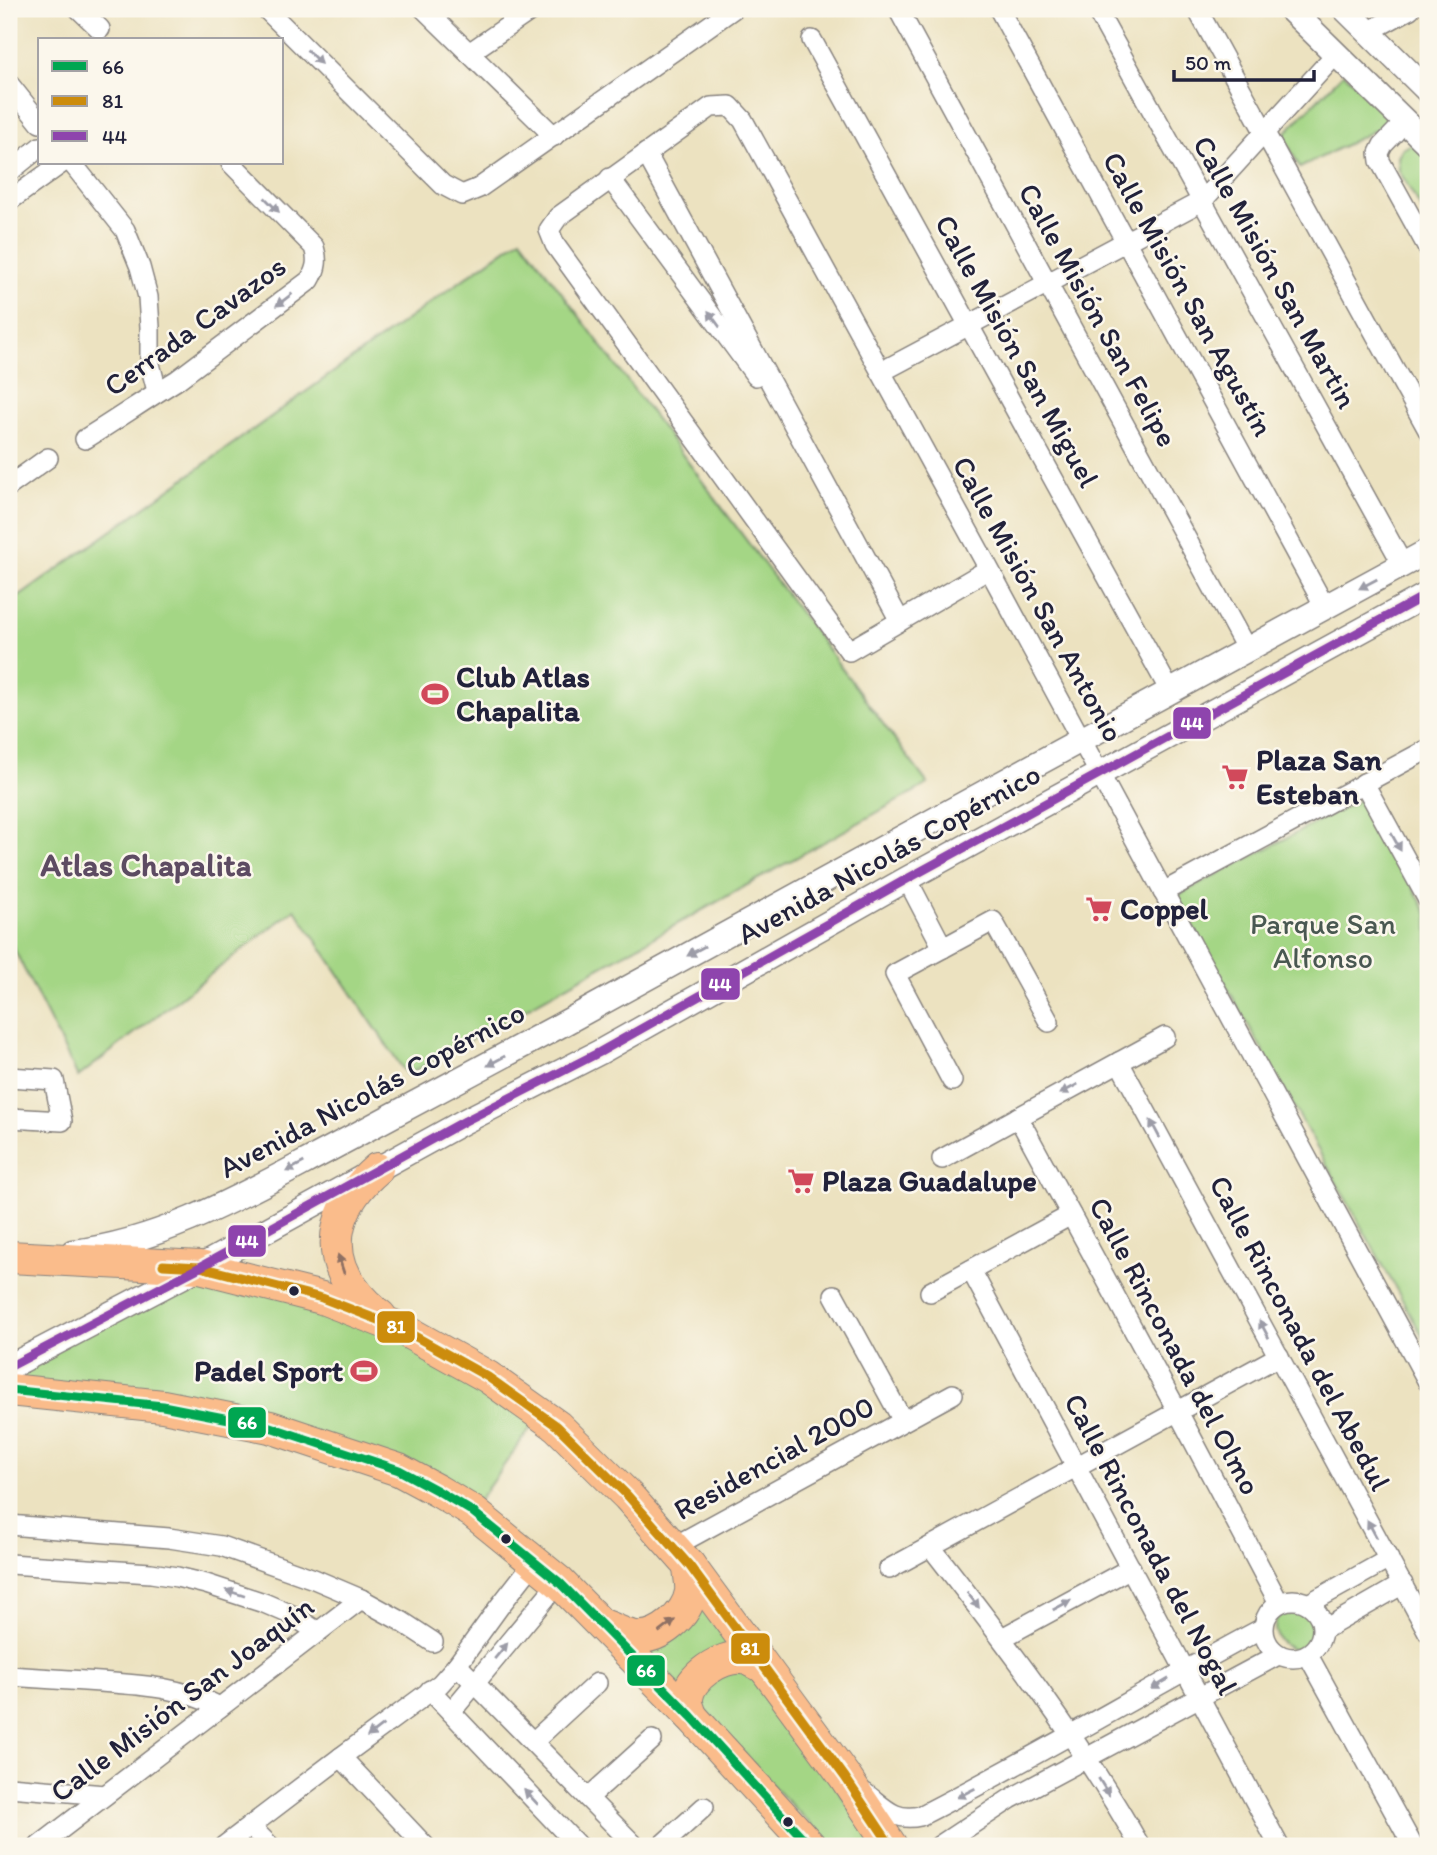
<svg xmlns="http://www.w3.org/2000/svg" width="1437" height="1855" font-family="Itim,sans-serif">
<rect width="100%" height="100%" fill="#fbf7ec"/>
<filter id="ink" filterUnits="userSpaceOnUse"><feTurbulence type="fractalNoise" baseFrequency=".0143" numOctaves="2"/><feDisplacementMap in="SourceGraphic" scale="14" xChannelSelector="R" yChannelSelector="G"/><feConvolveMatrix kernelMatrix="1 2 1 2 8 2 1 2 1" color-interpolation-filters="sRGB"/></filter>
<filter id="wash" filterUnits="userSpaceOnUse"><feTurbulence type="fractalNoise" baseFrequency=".00686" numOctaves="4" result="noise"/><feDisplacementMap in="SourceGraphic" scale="28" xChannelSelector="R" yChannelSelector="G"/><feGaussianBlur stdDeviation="1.57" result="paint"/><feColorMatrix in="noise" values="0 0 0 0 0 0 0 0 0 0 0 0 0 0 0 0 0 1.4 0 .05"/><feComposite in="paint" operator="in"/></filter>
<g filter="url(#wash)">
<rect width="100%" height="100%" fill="#ece2c0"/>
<g fill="#a4d685" stroke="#637c60" stroke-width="2">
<path d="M1344 73 1393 121 1300 168 1283 135Z"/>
<path d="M1412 144 1428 151V220L1399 171 1398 157 1402 149Z"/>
<path d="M521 238 928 784 407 1075 295 909 78 1077 9 939V604Z"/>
<path d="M1365 797 1428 915V1346L1176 896Z"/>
<path d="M201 1269 402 1329 537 1419 469 1514 271 1425 9 1388V1369Z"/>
<path d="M700 1598 739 1650 680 1687 644 1648Z"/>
<path d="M1294 1607 1308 1615 1313 1623C1313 1628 1313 1635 1311 1640 1303 1660 1277 1647 1275 1629 1275 1625 1276 1621 1277 1618Z"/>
<path d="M723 1668 759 1675 877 1846H833L780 1794 700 1705 701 1687Z"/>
</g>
</g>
<g filter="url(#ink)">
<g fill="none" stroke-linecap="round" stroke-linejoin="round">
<defs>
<g id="minor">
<path d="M79 9 100 29"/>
<path d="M266 9 443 185 462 195 479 188 733 9"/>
<path d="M424 9 554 136"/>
<path d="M898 9 1247 650"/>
<path d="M999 9 1325 607"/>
<path d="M1096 9 1403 565"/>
<path d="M1197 9 1428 430"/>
<path d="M1368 32 1410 9"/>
<path d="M812 40 1170 691"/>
<path d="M469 53 533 9"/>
<path d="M9 84 40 123"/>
<path d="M1405 122 1383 145 1379 153 1380 161 1428 248"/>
<path d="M646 153 900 621"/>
<path d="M72 163 125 230 140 267 148 297 150 327V364L157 391"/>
<path d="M9 172 40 147"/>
<path d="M610 178 756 376"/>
<path d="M9 201 62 163"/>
<path d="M881 372 1202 201 1336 54"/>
<path d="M85 439C116 420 146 399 177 380L310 280C317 268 318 260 314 247L231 163"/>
<path d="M9 486 48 458"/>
<path d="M989 569 849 651 555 245 549 230 558 217 711 107 730 106 743 120 989 569 1428 1382"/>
<path d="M1364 783 1428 900"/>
<path d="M907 879 943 948"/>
<path d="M1163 892 1428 749"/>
<path d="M1119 1062 1428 1632"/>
<path d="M9 1077 54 1080 62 1121 9 1118"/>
<path d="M952 1081 895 974 993 921 1049 1022"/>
<path d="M1018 1117 1178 1412 1279 1603"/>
<path d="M942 1159 1165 1037"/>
<path d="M971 1270 1279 1846"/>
<path d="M930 1292 1071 1215"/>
<path d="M834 1295 903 1421"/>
<path d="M9 1525 169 1538 221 1546 314 1579 361 1599 401 1621 433 1642"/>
<path d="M673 1547 953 1394"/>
<path d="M931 1547C1006 1643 1080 1740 1140 1846"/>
<path d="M9 1564 151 1573 177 1577 206 1584 264 1603 292 1615 318 1632"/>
<path d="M889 1569 1279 1356"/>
<circle cx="1293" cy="1629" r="29"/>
<path d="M1308 1604 1389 1559"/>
<path d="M1323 1630 1403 1584"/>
<path d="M1002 1638 1131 1568"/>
<path d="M1308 1655 1413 1846"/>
<path d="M457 1665 635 1846"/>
<path d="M9 1676C39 1678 70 1680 100 1682 144 1685 180 1687 220 1707"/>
<path d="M430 1690 578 1846"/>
<path d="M451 1712 559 1582"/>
<path d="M533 1742 597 1683"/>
<path d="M341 1757 425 1846"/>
<path d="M9 1787 105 1795"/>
<path d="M865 1793C884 1807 894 1822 920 1816 1036 1757 1148 1689 1263 1628"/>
<path d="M588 1798 652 1740"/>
<path d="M250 1826 270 1846"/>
<path d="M39 1846 361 1599"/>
<path d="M224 1846 341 1757 440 1684 457 1665 499 1607 535 1561"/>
<path d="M661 1846 704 1807"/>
<path d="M939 1846 1010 1799 1278 1655"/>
</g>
<g id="tertiary">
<path d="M1290 9 1428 144"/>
<path d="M1345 9 1428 91"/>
<path d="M73 1252C165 1241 248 1192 328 1150 405 1109 482 1068 559 1026 848 867 1138 708 1428 551"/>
<path d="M9 1367 200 1267 465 1121 600 1052 907 879 1428 594"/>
</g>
<g id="primary">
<path d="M377 1169C340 1201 321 1245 353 1289 361 1300 369 1308 380 1316"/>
<path d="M9 1257 200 1267 322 1298 402 1329 488 1377 557 1426 628 1496 689 1565 845 1777 891 1846"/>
<path d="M9 1390 163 1406 270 1427 399 1470 438 1491 473 1512 559 1582 691 1716 810 1846"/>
<path d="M605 1626C614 1629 626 1636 636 1637 660 1639 687 1615 691 1592 692 1584 689 1573 689 1565"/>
<path d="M691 1716C690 1711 686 1704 687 1699 688 1677 721 1656 741 1658 748 1658 756 1663 762 1666"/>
</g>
</defs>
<use href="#minor" stroke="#87827e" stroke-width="22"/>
<use href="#tertiary" stroke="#87827e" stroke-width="27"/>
<use href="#primary" stroke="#87827e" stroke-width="34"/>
<use href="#minor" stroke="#fff" stroke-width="19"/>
<use href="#tertiary" stroke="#fff" stroke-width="24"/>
<use href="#primary" stroke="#fabc8b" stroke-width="32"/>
<defs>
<path id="bus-1" d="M9 1390 163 1406 270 1427 399 1470 438 1491 473 1512 559 1582 691 1716 810 1846"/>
<path id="bus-2" d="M163 1265 200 1267 322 1298 402 1329 488 1377 557 1426 628 1496 689 1565 845 1777 891 1846"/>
<path id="bus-3" d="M9 1367 200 1267 465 1121 600 1052 907 879 1428 594"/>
</defs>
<use href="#bus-1" stroke="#fbf7ec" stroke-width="14"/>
<use href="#bus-2" stroke="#fbf7ec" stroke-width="14"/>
<use href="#bus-3" stroke="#fbf7ec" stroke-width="14"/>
<use href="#bus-1" stroke="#00a651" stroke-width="9"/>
<use href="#bus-2" stroke="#cc8c0c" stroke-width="9"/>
<use href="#bus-3" stroke="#8e44ad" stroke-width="9"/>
</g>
<defs><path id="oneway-solid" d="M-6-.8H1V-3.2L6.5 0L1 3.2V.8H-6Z" transform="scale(1.75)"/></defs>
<g fill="#9c9ca7">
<use href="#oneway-solid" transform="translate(314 57) rotate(45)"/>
<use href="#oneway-solid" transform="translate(272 205) rotate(45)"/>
<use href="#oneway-solid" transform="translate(284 300) rotate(143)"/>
<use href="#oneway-solid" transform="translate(714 319) rotate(-126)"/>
<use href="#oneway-solid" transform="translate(1368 584) rotate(152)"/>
<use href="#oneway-solid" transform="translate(1396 842) rotate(61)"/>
<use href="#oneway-solid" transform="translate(696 951) rotate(151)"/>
<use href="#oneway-solid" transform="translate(496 1061) rotate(151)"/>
<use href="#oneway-solid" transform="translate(1069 1089) rotate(151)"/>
<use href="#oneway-solid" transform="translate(1155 1129) rotate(-118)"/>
<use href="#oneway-solid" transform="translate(295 1167) rotate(152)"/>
<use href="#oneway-solid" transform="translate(1264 1329) rotate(-118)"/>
<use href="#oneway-solid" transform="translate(1372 1529) rotate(-118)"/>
<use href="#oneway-solid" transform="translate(235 1593) rotate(-162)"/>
<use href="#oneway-solid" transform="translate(973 1600) rotate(52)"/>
<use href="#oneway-solid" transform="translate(1062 1605) rotate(-28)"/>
<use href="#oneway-solid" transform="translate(501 1651) rotate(-50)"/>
<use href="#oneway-solid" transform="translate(1160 1684) rotate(150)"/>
<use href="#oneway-solid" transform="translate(375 1731) rotate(143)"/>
<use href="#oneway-solid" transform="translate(1104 1787) rotate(58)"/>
<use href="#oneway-solid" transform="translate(966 1793) rotate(153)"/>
<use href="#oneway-solid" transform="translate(531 1797) rotate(-133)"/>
</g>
<g fill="#8e6f63">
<use href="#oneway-solid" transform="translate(341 1264) rotate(-108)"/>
<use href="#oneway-solid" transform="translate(667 1626) rotate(-37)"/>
</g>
</g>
<defs>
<symbol id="stadium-bare" viewBox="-9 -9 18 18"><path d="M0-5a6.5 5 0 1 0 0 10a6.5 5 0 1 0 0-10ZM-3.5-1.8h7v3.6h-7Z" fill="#d1495b" stroke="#fbf7ec" stroke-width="2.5" paint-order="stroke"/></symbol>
<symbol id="supermarket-bare" viewBox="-9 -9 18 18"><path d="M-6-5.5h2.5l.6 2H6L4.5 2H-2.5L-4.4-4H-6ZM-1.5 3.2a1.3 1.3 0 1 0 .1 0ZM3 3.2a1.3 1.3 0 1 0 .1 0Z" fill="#d1495b" stroke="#fbf7ec" stroke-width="2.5" paint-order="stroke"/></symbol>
</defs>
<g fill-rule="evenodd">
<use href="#stadium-bare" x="416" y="675" width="38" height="38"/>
<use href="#supermarket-bare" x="1216" y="758" width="38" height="38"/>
<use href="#supermarket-bare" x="1080" y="890" width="38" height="38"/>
<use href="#supermarket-bare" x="782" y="1162" width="38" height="38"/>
<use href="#stadium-bare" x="345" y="1352" width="38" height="38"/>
</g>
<g fill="#22223b" stroke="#fbf7ec" stroke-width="2.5">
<circle cx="294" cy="1291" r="6"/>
<circle cx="506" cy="1539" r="6"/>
<circle cx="788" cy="1822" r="6"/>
</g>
<g text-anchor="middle" stroke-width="5" stroke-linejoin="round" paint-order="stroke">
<g font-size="30" fill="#22223b" stroke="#fbf7ec">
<text transform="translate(1275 272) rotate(61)" y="10">Calle Misión San Martin</text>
<text transform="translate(1188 294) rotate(61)" y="10">Calle Misión San Agustín</text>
<text transform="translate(1098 315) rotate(61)" y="10">Calle Misión San Felipe</text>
<text transform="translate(195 326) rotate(-36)" y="10">Cerrada Cavazos</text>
<text transform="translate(1017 351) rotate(61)" y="10">Calle Misión San Miguel</text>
<text transform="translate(1038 599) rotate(61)" y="10">Calle Misión San Antonio</text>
<text transform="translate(889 854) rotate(-29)" y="10">Avenida Nicolás Copérnico</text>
<text transform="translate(372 1090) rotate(-28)" y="10">Avenida Nicolás Copérnico</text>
<text transform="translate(1300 1333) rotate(62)" y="10">Calle Rinconada del Abedul</text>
<text transform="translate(1175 1346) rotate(62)" y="10">Calle Rinconada del Olmo</text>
<text transform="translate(774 1458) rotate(-29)" y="10">Residencial 2000</text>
<text transform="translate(1151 1544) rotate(62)" y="10">Calle Rinconada del Nogal</text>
<text transform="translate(182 1699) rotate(-37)" y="10">Calle Misión San Joaquín</text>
</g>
<g font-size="30" font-weight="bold" fill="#22223b" stroke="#fbf7ec" text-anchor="start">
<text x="456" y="687">Club Atlas<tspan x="456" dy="34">Chapalita</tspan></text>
<text x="1256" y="770">Plaza San<tspan x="1256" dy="34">Esteban</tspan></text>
<text x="1120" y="919">Coppel</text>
<text x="822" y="1191">Plaza Guadalupe</text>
<text x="343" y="1381" text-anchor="end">Padel Sport</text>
</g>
<g font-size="30" fill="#495851" stroke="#fbf7ec">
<text x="1323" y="934">Parque San<tspan x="1323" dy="34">Alfonso</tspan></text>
</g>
<g font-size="32" font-weight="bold" fill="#5d4b62" stroke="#fbf7ec">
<text x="146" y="876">Atlas Chapalita</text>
</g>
</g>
<g stroke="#fbf7ec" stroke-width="2.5">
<rect x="1172" y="706" width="40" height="34" rx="7" fill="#8e44ad"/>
<rect x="700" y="967" width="41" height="34" rx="7" fill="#8e44ad"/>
<rect x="227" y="1224" width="40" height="34" rx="7" fill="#8e44ad"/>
<rect x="376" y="1310" width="40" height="34" rx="7" fill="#cc8c0c"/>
<rect x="227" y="1406" width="40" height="33" rx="7" fill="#00a651"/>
<rect x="730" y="1632" width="41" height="33" rx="7" fill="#cc8c0c"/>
<rect x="626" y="1654" width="40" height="33" rx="7" fill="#00a651"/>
</g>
<g font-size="19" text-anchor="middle" font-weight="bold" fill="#fff">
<text x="1192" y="730">44</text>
<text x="720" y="991">44</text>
<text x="247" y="1248">44</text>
<text x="396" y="1333">81</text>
<text x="247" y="1429">66</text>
<text x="750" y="1655">81</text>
<text x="646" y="1677">66</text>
</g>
<rect width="1437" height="1855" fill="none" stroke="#fbf7ec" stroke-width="35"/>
<rect x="38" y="38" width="245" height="126" fill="#fbf7ec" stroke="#a4a2a5" stroke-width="2"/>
<rect x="52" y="61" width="35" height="10" fill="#00a651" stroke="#a4a2a5" stroke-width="2"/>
<text x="102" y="74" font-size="21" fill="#22223b">66</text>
<rect x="52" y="96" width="35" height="10" fill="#cc8c0c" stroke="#a4a2a5" stroke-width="2"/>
<text x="102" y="108" font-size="21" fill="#22223b">81</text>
<rect x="52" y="131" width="35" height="10" fill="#8e44ad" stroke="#a4a2a5" stroke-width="2"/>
<text x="102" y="144" font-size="21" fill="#22223b">44</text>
<path d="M1174 70v10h140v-10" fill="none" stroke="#22223b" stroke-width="3.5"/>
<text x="1185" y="70" font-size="21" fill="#22223b" stroke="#fbf7ec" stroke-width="5" paint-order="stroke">50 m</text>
</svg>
